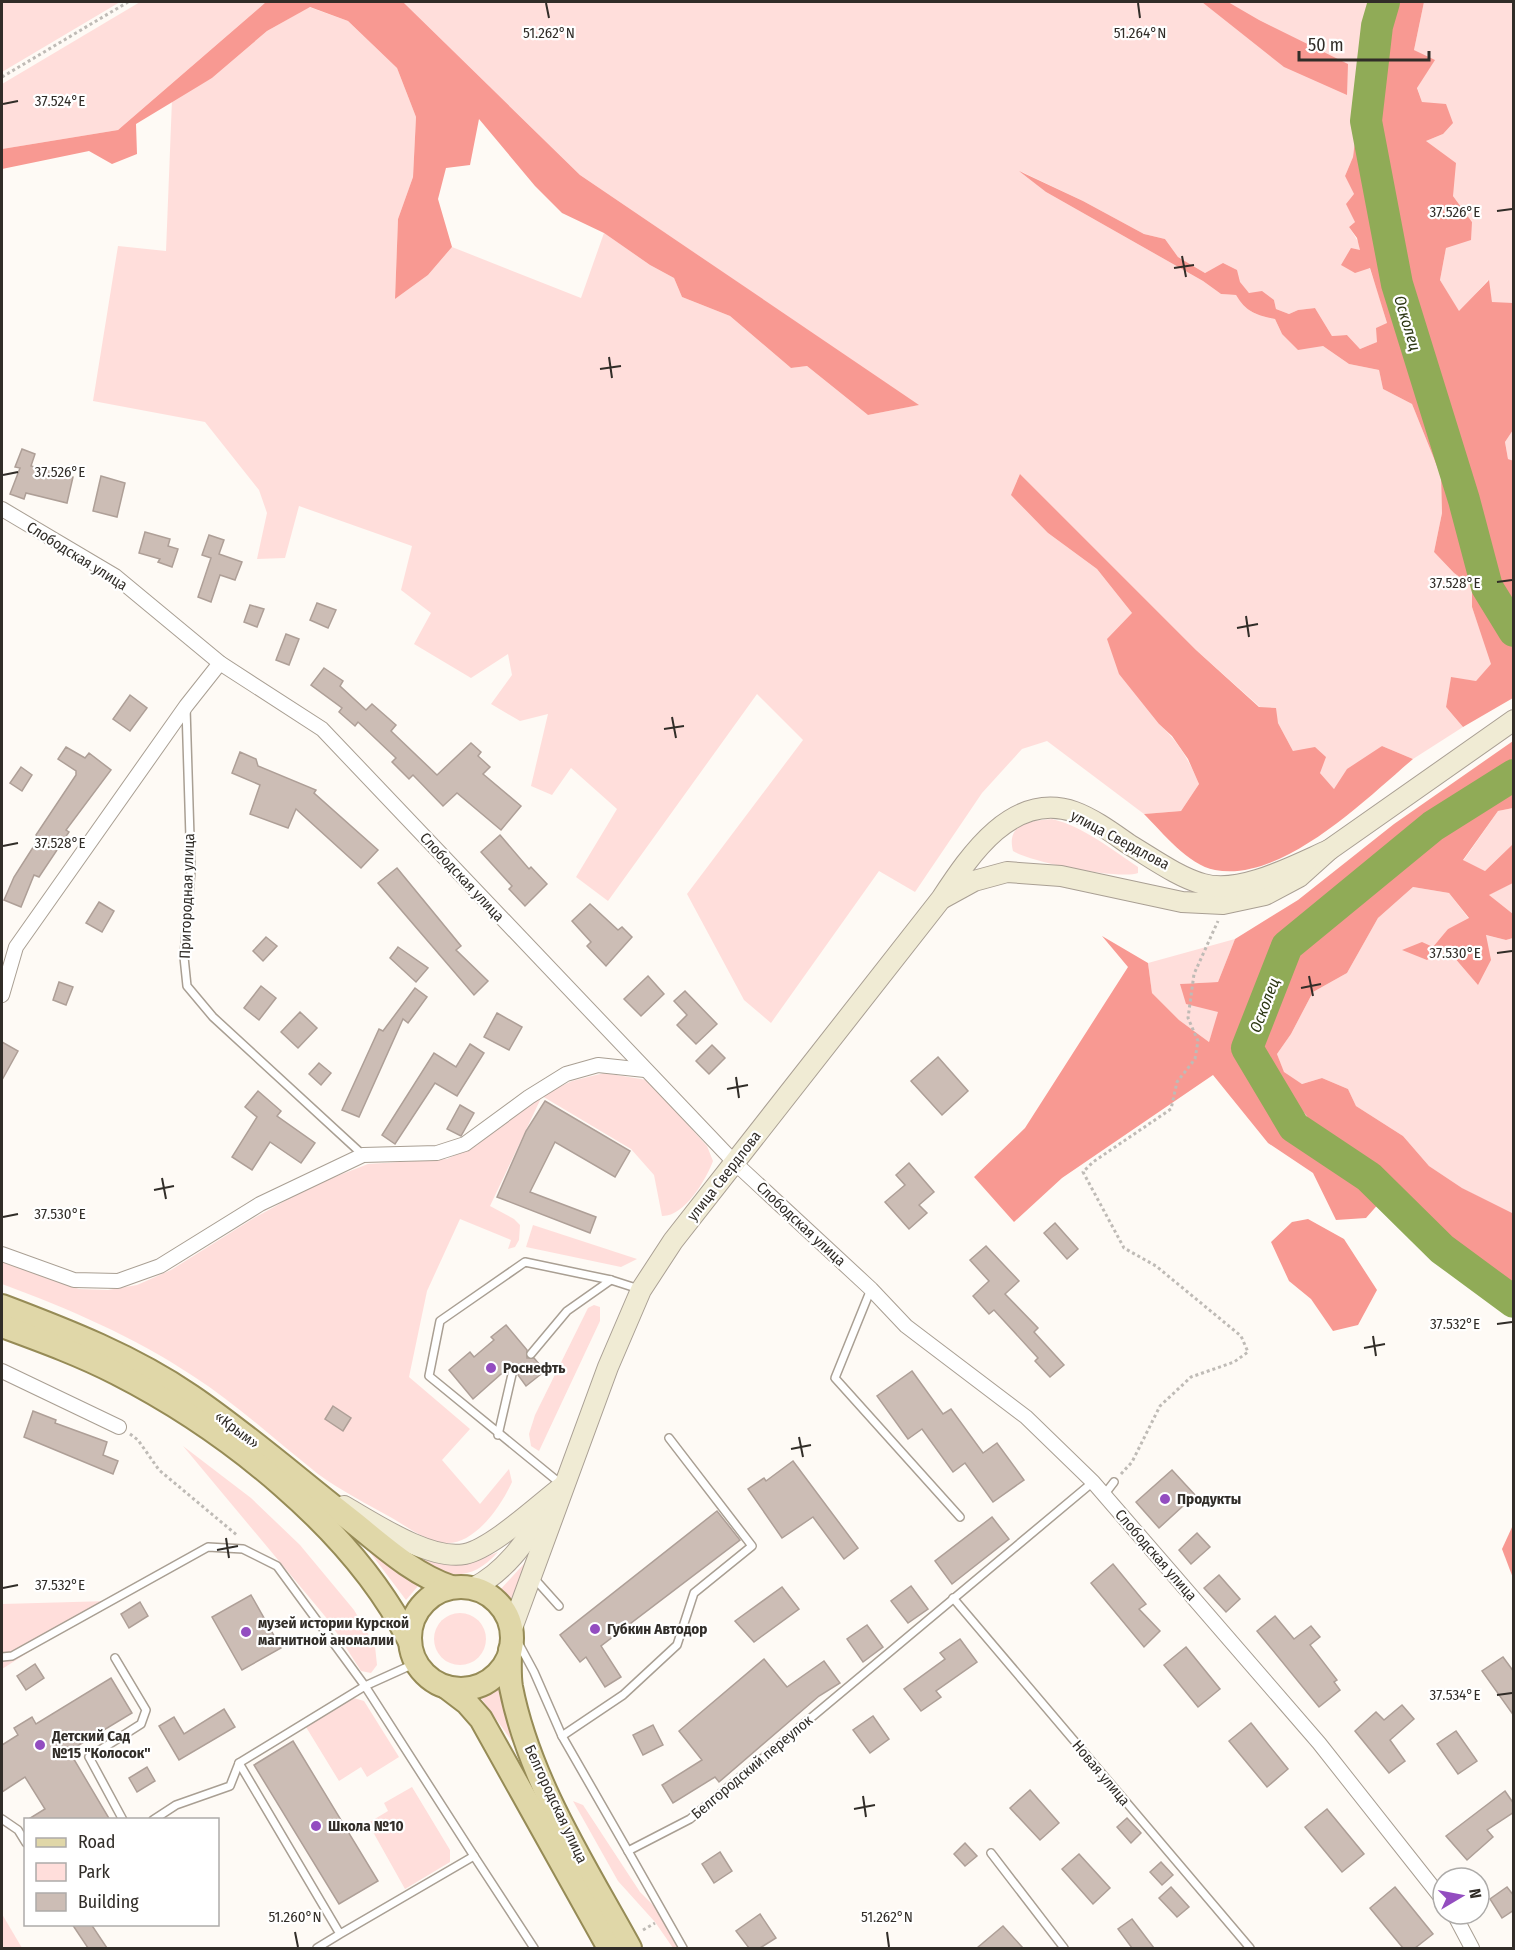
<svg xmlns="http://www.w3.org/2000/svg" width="1515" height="1950" font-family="'Fira Sans Condensed',sans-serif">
<rect width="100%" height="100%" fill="#fefaf5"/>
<g fill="#ffdedb">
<path d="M2 2H120L2 72Z"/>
<path d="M140 2H266L118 130 2 149V84Z"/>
<path d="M403 2H1376L1369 27 1353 157 1345 176 1354 194 1355 222 1349 227C1367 252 1378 293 1387 323L1377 342 1360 349 1347 335 1332 336 1315 308 1298 310 1289 314 1276 309 1274 300 1249 293 1223 264 1205 273 1178 257 1165 239 1144 234 1083 201 1022 172 1046 192 1203 281 1221 294 1236 295C1246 312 1256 315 1275 319L1282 334 1323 346 1349 364 1379 370 1383 389 1412 404 1441 476 1442 513 1434 552 1454 573 1472 586V607L1492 664 1476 681 1451 678 1446 707 1463 727 1413 759 1382 746 1334 789 1320 773 1293 751 1278 723 1196 650 1020 474 1048 533 1097 569 1132 613 1159 724C1178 741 1189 760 1199 784L1181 811 1144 814 1047 741 1022 749 982 793 915 892 879 871 771 1023 744 1000 687 894 803 740 757 694 608 901 576 877 617 809 571 768 552 795 531 786 548 714 520 721 491 704 512 675 508 654 471 678 414 644 431 613 401 590 412 546 299 506 285 558 257 559 267 513 259 490 205 422 93 401 118 246 166 251 172 100 212 78 267 31 309 7 348 21 397 68 416 117 413 177 398 219 395 299 428 275 452 247 581 298 604 233 650 265 674 278 682 297 730 316 791 368 807 366 868 415 918 405 580 175Z"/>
<path d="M1424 2H1513V303H1492L1488 280 1459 312 1440 280 1446 248 1472 222 1453 196 1426 141 1443 134 1422 102 1417 87 1434 61 1414 50Z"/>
<path d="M1513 430V461L1508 459 1505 442Z"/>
<path d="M1513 808V844L1485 871 1463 861 1498 811Z"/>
<path d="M1052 819C1084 827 1111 849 1138 867V873C1120 880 1030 862 1013 851 1006 823 1030 821 1052 819Z"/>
<path d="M1513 883V914L1488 895Z"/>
<path d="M1413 887 1449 893 1469 919 1448 929 1427 960 1446 949 1478 984 1485 935 1506 940 1513 938V1215L1462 1188 1429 1166 1403 1136 1356 1106 1348 1089 1322 1078 1302 1084 1284 1073 1277 1054 1291 1034 1313 992 1347 973 1378 918Z"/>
<path d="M1235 939 1218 982 1180 984 1219 1012 1209 1042 1179 1020 1152 993 1148 963Z"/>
<path d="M604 1073 647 1080 707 1146 713 1161C706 1180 684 1217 662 1216L654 1175 631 1149 542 1096 490 1206 514 1219 520 1225 519 1240 515 1247 508 1249 511 1240 460 1219 427 1291 409 1377 470 1429 442 1460 480 1504 509 1469 512 1482C501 1506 475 1545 445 1543 426 1541 407 1527 392 1518 367 1504 340 1490 318 1474 276 1441 238 1405 193 1376 133 1336 69 1309 2 1284V1262L79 1289 108 1290 137 1285 171 1270 254 1218 314 1185 368 1164 447 1159 477 1145 534 1099 572 1081Z"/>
<path d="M533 1225 637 1259 621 1267 526 1247Z"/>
<path d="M594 1305 600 1307V1321L539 1451 531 1446 529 1434 535 1415 588 1308Z"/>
<path d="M183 1446 251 1498 300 1545 354 1610 375 1646 377 1665 371 1673 361 1671 329 1621Z"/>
<path d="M366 1547 418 1586 406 1600Z"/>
<path d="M404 1551C443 1569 459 1569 498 1552 466 1588 438 1575 404 1551Z"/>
<path d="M531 1556 512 1603 499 1591Z"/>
<path d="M109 1601 2 1669V1604Z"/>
<circle cx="460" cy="1639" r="26"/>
<path d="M500 1686 519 1751 481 1698Z"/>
<path d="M354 1698 364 1701 399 1757 367 1777 361 1767 339 1781 306 1727Z"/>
<path d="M412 1787 450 1850V1862L405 1889 368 1823 388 1811 384 1803Z"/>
<path d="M573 1801 583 1805 640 1892 673 1925 686 1948H673L655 1922 618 1881Z"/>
<path d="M2 1914 22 1948H2Z"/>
</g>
<g fill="#f89992">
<path d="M266 2H403L580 175 919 405 868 415 807 366 791 368 730 316 682 297 674 278 650 265 604 233 562 213 535 186 479 119 470 165 446 168 438 199 452 247 428 275 395 299 398 219 413 177 416 117 397 68 348 21 310 7 267 31 212 78 136 124 137 154 112 164 89 151 2 169V149L118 130Z"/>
<path d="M1202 2H1228L1259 20 1348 64 1347 95 1284 67Z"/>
<path d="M1376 2H1424L1414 50 1435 60 1417 88 1422 102 1446 104 1453 123 1443 134 1426 141 1456 163 1453 196 1472 222 1471 240 1446 248 1440 280 1459 311 1489 280 1492 302 1513 303V430L1505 442 1508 459 1514 461 1513 698 1463 727 1446 707 1451 677 1476 681 1491 664 1472 607V586L1454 573 1434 552 1442 513 1441 476 1412 404 1383 389 1379 370 1349 364 1323 346 1298 350 1282 334 1275 319C1256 315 1246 312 1236 295L1221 294 1203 281 1046 192 1019 171 1083 201 1144 234 1165 239 1178 257 1205 273 1223 263 1237 270 1240 282 1249 293 1262 291 1274 300 1276 309 1289 314 1298 310 1315 308 1332 336 1347 335 1360 349 1377 342 1376 328 1387 323 1370 268 1355 273 1341 265 1351 248 1360 250 1357 238 1349 227 1355 222 1346 204 1354 194 1345 176 1353 157 1369 27Z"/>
<path d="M1020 474 1196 650 1259 707 1276 708 1278 723 1293 751 1315 747 1326 757 1320 773 1334 789 1347 769 1382 746 1413 759C1366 799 1282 883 1215 870 1188 865 1163 833 1144 814L1181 811 1199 784 1188 759 1172 736 1159 724 1119 674 1107 639 1132 613 1097 569 1048 533 1011 495Z"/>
<path d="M1513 741V768L1480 792 1429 821 1281 942 1238 1049 1312 1123 1253 1047 1295 952 1440 832 1513 786V808L1498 811 1463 860 1485 871 1513 844V883L1489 895 1513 914V938L1506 940 1486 935 1491 960 1478 985 1446 948 1427 960 1402 950 1422 942 1433 947 1448 929 1469 918 1449 893 1413 887 1378 918 1347 973 1313 992 1291 1034 1277 1054 1284 1072 1302 1084 1322 1078 1348 1089 1356 1106 1403 1136 1429 1166 1462 1188 1512 1213 1513 1295 1443 1242 1396 1184 1366 1218 1336 1220 1313 1173 1268 1143 1213 1075 1062 1178 1014 1222 974 1177 1025 1128 1128 967 1102 936 1148 963 1152 993 1179 1020 1209 1042 1218 1012 1186 1004 1180 984 1218 982 1235 939 1298 900 1394 824Z"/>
<path d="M1308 1219 1344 1239 1377 1290 1358 1325 1333 1331 1311 1299 1289 1281 1271 1242 1292 1222Z"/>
<path d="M1513 1525V1578L1502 1549Z"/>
</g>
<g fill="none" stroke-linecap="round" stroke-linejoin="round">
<g stroke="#90ab57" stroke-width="32">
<path d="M1384 2 1377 26 1366 121 1397 284 1464 500 1487 587 1514 631"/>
<path d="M1514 775 1433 826 1287 946 1247 1048 1294 1127 1369 1177 1442 1249 1514 1302"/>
</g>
</g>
<g fill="#ccbdb5" stroke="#ae9f97" stroke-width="1.5">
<path d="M22 449 35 454 31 466 73 477 67 503 26 493 24 499 10 494 20 468 15 467Z"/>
<path d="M101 476 125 483 117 517 93 511Z"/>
<path d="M145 532 170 539 168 546 178 549 172 567 158 562 160 559 139 553Z"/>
<path d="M209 535 224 540 219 554 242 562 235 580 220 575 211 602 198 597 211 558 202 555Z"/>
<path d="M317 603 336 610 328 628 310 620Z"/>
<path d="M250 605 264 609 257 627 244 622Z"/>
<path d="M286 634 299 639 289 665 276 660Z"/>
<path d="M324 668 343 681 340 686 366 710 372 704 396 725 391 731 437 775 471 743 481 752 478 756 490 767 483 774 521 806 501 830 457 793 443 806 413 775 409 779 392 762 396 758 358 722 355 726 339 712 342 708 311 685Z"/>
<path d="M130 695 147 708 130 731 113 719Z"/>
<path d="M66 747 85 758 89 753 111 770 66 830 69 832 39 877 34 875 21 907 4 900 14 877 39 838 36 835 76 775V771L58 759Z"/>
<path d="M240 752 256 759 258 766 316 790 314 793 378 850 361 868 296 809 288 828 250 814 260 785 232 773Z"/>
<path d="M21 767 32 775 22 791 10 783Z"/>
<path d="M500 835 529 869 531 867 547 884 525 906 509 889 512 886 481 852Z"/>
<path d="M397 868 461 946 456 950 488 981 474 995 378 883Z"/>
<path d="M99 902 114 911 102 932 86 923Z"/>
<path d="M590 904 618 930 622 927 632 937 606 966 587 946 591 942 572 921Z"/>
<path d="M266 937 277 946 263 961 253 951Z"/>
<path d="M398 947 428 968 416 982 390 958Z"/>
<path d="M648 976 664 994 641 1016 624 999Z"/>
<path d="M59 982 73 987 66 1005 53 1000Z"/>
<path d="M261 986 276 998 259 1020 244 1008Z"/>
<path d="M415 988 427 997 408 1023 403 1019 359 1117 342 1110 379 1029 383 1031Z"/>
<path d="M685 991 717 1024 696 1044 677 1025 687 1015 674 1001Z"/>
<path d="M300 1012 317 1028 298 1048 281 1032Z"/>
<path d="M497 1013 522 1027 509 1050 484 1037Z"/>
<path d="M2 1042 18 1051 2 1080Z"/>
<path d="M470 1044 484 1053 457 1096 435 1083 395 1144 382 1135 434 1053 456 1067Z"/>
<path d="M712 1045 725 1058 709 1074 696 1061Z"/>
<path d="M938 1057 968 1091 942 1115 911 1081Z"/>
<path d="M319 1063 331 1073 321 1085 309 1074Z"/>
<path d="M258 1091 281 1111 277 1116 315 1143 301 1163 270 1142 252 1170 232 1157 257 1117 245 1107Z"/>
<path d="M545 1101 630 1151 615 1177 555 1142 530 1192 596 1217 590 1233 497 1197 526 1131Z"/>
<path d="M460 1105 474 1113 461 1136 447 1129Z"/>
<path d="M909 1163 934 1192 919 1205 927 1213 909 1229 885 1202 905 1185 896 1175Z"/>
<path d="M1055 1223 1078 1249 1067 1259 1044 1233Z"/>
<path d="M986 1246 1019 1281 1005 1294 1038 1328 1034 1332 1064 1365 1050 1377 1035 1361 1038 1358 994 1310 989 1314 973 1296 989 1281 970 1260Z"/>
<path d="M506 1325 527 1350V1358H534L545 1371 526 1386 518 1375 517 1366 511 1365 473 1399 449 1370 470 1352 474 1357 494 1340 491 1337Z"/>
<path d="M912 1371 943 1414 951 1409 983 1453 997 1443 1024 1480 993 1502 965 1463 953 1472 922 1429 908 1439 877 1396Z"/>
<path d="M333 1406 351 1418 343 1431 325 1419Z"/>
<path d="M33 1411 56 1420 55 1423 107 1442 103 1455 118 1461 113 1474 24 1437Z"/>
<path d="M793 1461 858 1548 844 1559 813 1517 782 1538 748 1489 764 1478 766 1481Z"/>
<path d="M1172 1470 1195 1495 1159 1528 1136 1502Z"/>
<path d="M717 1511 740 1540 601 1646 621 1677 605 1687 586 1657 580 1662 560 1635Z"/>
<path d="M992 1517 1009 1539 952 1584 935 1561Z"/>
<path d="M1197 1533 1210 1547 1191 1564 1179 1550Z"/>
<path d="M1113 1564 1146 1604 1139 1609 1160 1631 1144 1647 1091 1583Z"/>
<path d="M1219 1575 1240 1599 1226 1612 1204 1588Z"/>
<path d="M911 1586 928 1609 908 1623 891 1601Z"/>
<path d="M782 1587 799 1609 754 1642 735 1621Z"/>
<path d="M251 1595 281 1648 242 1670 212 1617Z"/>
<path d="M140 1602 148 1616 129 1628 121 1614Z"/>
<path d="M1275 1616 1294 1639 1311 1626 1320 1637 1310 1645 1337 1680 1334 1682 1340 1690 1319 1707 1257 1631Z"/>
<path d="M867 1625 883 1647 863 1662 847 1639Z"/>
<path d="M960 1639 977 1662 936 1691 941 1697 921 1711 904 1689 945 1659 940 1653Z"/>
<path d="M1186 1647 1220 1689 1198 1707 1164 1665Z"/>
<path d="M1503 1657 1514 1672V1716L1482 1671Z"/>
<path d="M764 1659 787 1687 824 1661 840 1683 819 1696 719 1782 715 1777 673 1803 662 1785 702 1760 679 1731Z"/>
<path d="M35 1664 44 1678 26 1690 17 1676Z"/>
<path d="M111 1678 132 1713 69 1751 110 1820H27L45 1809 25 1777 2 1792V1745L18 1735 14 1728 32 1717 36 1724Z"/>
<path d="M1402 1705 1414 1719 1390 1740 1405 1761 1389 1773 1355 1731 1376 1712 1384 1720Z"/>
<path d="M224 1709 235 1727 179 1760 159 1726 174 1717 184 1734Z"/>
<path d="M873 1716 889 1739 870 1753 853 1730Z"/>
<path d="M1251 1723 1288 1769 1267 1787 1229 1741Z"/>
<path d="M653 1725 663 1745 643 1755 633 1735Z"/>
<path d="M1456 1731 1477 1761 1458 1774 1437 1744Z"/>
<path d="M293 1741 378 1881 339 1904 254 1765Z"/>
<path d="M147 1767 155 1781 137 1792 129 1778Z"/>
<path d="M1030 1790 1059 1823 1040 1840 1010 1808Z"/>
<path d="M1505 1791 1514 1804V1812L1487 1830 1493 1837 1467 1860 1446 1836Z"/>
<path d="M1327 1809 1364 1854 1342 1872 1305 1827Z"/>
<path d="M1127 1818 1141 1833 1131 1843 1117 1827Z"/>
<path d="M965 1843 977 1856 965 1866 954 1854Z"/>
<path d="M720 1852 732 1871 714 1883 702 1864Z"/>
<path d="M1079 1854 1110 1888 1093 1904 1062 1869Z"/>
<path d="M1161 1862 1173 1875 1162 1885 1150 1872Z"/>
<path d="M1171 1887 1189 1907 1177 1917 1159 1898Z"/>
<path d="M1395 1887 1433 1934 1415 1948H1403L1370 1908Z"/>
<path d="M1507 1887 1514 1896V1910L1502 1918 1490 1899Z"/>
<path d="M760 1914 776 1938 760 1948H749L736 1931Z"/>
<path d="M1132 1919 1154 1948H1132L1118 1929Z"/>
<path d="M72 1924H91L107 1948H88Z"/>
<path d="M1003 1926 1023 1948H977Z"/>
</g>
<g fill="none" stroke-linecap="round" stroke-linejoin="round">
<defs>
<g id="service">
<path d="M186 708 191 870 184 957 187 986 213 1017 363 1155"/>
<path d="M871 1289 835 1378 960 1517"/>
<path d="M531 1354 567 1311 611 1280"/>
<path d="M498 1435 513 1370"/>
<path d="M669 1438 752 1546 694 1593 677 1645 623 1695 562 1736 628 1851 690 1819 1093 1482"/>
<path d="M561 1484 429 1376 440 1321 525 1262 611 1280 639 1289"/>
<path d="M1104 1495 1114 1482"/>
<path d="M533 1577 559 1606"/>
<path d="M953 1598 1250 1948"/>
<path d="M513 1633 534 1672 562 1736"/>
<path d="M2 1657 12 1656 208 1547 243 1549 277 1566 365 1686 416 1663"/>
<path d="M115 1658 146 1710 141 1724 89 1757 123 1820"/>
<path d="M2 1819 18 1830 26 1843"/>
<path d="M153 1820 176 1805 230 1786 239 1763"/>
<path d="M628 1851 683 1948"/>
<path d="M991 1853 1064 1948"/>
<path d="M474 1856 534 1948"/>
<path d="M317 1948 340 1934 239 1763 365 1686 474 1856 340 1934"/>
</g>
<g id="minor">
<path d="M2 509 115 576 220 663 322 729 735 1163 871 1289 906 1326 1026 1417 1093 1482 1319 1743 1443 1900"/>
<path d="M2 995 16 947 186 706 220 663"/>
<path d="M2 1254 74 1280 118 1281 160 1266 260 1204 363 1155 437 1153 465 1144 529 1097 566 1074 598 1065 645 1070"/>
<path d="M2 1371 119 1427"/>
<path d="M1454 1914 1472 1948"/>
</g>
<g id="secondary">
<path d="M943 898 974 881 1007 872 1061 876 1182 902 1223 904 1265 895 1299 877 1329 850 1514 720"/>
<path d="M344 1506C374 1523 430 1561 465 1554 493 1548 539 1504 563 1486"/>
<path d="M473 1588C507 1571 527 1539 548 1508"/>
<path d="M511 1631 608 1367 641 1290 673 1241 941 899C970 855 1013 790 1075 812 1094 819 1114 834 1130 845 1152 858 1178 877 1203 884 1240 895 1295 865 1329 850"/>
</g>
<g id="primary">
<path d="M2 1306C68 1331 132 1356 191 1396 247 1434 299 1480 353 1522 384 1547 413 1574 451 1587"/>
<path d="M2 1326C40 1340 79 1354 116 1373 226 1429 353 1529 409 1640"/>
<circle cx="461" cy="1638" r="51"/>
<path d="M510 1650C510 1662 509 1675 511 1687 529 1780 585 1866 630 1948"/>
<path d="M446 1687 467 1703 481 1719 609 1948"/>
</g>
</defs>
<use href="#service" stroke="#a99f93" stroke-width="10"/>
<use href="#minor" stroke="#a99f93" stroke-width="16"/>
<use href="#secondary" stroke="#a99f93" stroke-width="22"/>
<use href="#primary" stroke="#968b56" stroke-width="26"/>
<g stroke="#bfbbb6" stroke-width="3" stroke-dasharray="3 3" stroke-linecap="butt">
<path d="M2 77 128 2"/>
<path d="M130 1434 138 1440 159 1470 238 1536"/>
<path d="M1121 1474 1132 1462 1160 1406 1191 1377 1234 1362 1248 1352 1241 1336 1156 1266 1124 1248 1083 1172 1093 1162 1171 1109 1177 1082 1195 1059 1198 1041 1188 1018 1194 974 1218 921"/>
<path d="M643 1930 655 1923"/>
</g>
<use href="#service" stroke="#fff" stroke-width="7"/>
<use href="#minor" stroke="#fff" stroke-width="14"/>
<use href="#secondary" stroke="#f0ebd4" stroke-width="20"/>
<use href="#primary" stroke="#e0d7a8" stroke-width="22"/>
</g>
<path fill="none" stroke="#312d28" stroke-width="2" d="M546 3 549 18M1138 3 1140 18M3 104 18 101M1497 211 1512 209M1182 256 1186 277M1174 268 1194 265M609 357 612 378M600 369 621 366M3 475 18 472M1497 582 1512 580M1246 616 1249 637M1237 628 1258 624M672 717 676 738M664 729 684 726M3 846 18 843M1497 953 1512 951M1309 976 1313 996M1301 988 1321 984M736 1077 739 1098M727 1089 748 1085M162 1178 166 1199M154 1190 174 1186M3 1217 18 1214M1497 1324 1512 1322M1373 1336 1376 1356M1364 1348 1385 1344M799 1437 803 1457M791 1449 811 1445M226 1538 229 1558M217 1550 238 1546M3 1588 18 1585M1497 1695 1512 1693M863 1796 866 1817M854 1809 875 1805M295 1932 298 1947M887 1932 889 1947"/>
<g fill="#934dc0" stroke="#fff" stroke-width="2">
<circle cx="491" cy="1368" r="6"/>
<circle cx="1165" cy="1499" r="6"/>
<circle cx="595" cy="1629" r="6"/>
<circle cx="246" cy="1632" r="6"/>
<circle cx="40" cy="1745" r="6"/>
<circle cx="316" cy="1826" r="6"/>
</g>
<g text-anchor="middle" stroke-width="4.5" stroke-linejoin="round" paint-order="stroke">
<g font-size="15" fill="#312d28" stroke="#fff">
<text transform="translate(77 556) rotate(32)" y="5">Слободская улица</text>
<text transform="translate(1120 840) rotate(28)" y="5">улица Свердлова</text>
<text transform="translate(462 877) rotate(47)" y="5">Слободская улица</text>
<text transform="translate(187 896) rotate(-88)" y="5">Пригородная улица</text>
<text transform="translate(724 1176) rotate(-52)" y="5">улица Свердлова</text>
<text transform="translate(801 1224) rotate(43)" y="5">Слободская улица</text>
<text transform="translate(237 1430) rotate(37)" y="5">«Крым»</text>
<text transform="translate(1156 1555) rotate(49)" y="5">Слободская улица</text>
<text transform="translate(752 1767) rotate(-40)" y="5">Белгородский переулок</text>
<text transform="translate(1101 1773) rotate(50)" y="5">Новая улица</text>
<text transform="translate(556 1804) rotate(65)" y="5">Белгородская улица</text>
</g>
<g font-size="15" font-weight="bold" fill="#312d28" stroke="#fff" text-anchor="start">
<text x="503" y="1373">Роснефть</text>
<text x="1177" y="1504">Продукты</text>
<text x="258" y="1628">музей истории Курской<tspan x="258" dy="17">магнитной аномалии</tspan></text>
<text x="607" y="1634">Губкин Автодор</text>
<text x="52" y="1741">Детский Сад<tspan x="52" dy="17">№15 "Колосок"</tspan></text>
<text x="328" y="1831">Школа №10</text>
</g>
<g font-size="16" font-style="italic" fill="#2d3814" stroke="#fff">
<text transform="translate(1408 323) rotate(73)" y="6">Осколец</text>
<text transform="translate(1264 1005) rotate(-69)" y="6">Осколец</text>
</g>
</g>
<g font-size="15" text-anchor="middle" fill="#312d28" stroke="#fff" stroke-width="4.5" stroke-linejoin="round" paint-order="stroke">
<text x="549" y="38">51.262°N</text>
<text x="1140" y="38">51.264°N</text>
<text x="60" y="106">37.524°E</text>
<text x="1455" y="217">37.526°E</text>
<text x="60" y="477">37.526°E</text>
<text x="1455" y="588">37.528°E</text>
<text x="60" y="848">37.528°E</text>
<text x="1455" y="958">37.530°E</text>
<text x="60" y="1219">37.530°E</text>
<text x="1455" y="1329">37.532°E</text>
<text x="60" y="1590">37.532°E</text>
<text x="1455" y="1700">37.534°E</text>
<text x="295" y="1922">51.260°N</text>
<text x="887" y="1922">51.262°N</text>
</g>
<rect width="1515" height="1950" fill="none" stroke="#312d28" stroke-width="6"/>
<rect x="24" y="1818" width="195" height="108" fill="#ffffff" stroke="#adaba9" stroke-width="1.5"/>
<rect x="36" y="1838" width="30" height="9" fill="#e0d7a8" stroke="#adaba9" stroke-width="1.5"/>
<text x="78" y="1848" font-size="18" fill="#312d28">Road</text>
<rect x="36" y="1863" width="30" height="18" fill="#ffdedb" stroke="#adaba9" stroke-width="1.5"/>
<text x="78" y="1878" font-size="18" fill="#312d28">Park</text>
<rect x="36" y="1893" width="30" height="18" fill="#ccbdb5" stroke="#adaba9" stroke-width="1.5"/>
<text x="78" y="1908" font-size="18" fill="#312d28">Building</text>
<g transform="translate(1461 1896) rotate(80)"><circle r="28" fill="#ffffff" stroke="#adaba9" stroke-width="1.5"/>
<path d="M0-4.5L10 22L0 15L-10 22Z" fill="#934dc0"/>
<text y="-9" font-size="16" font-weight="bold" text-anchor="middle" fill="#312d28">N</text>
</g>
<path d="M1299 51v9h130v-9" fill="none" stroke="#312d28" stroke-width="3"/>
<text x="1308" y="51" font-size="18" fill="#312d28" stroke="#ffffff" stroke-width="4.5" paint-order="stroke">50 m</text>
</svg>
